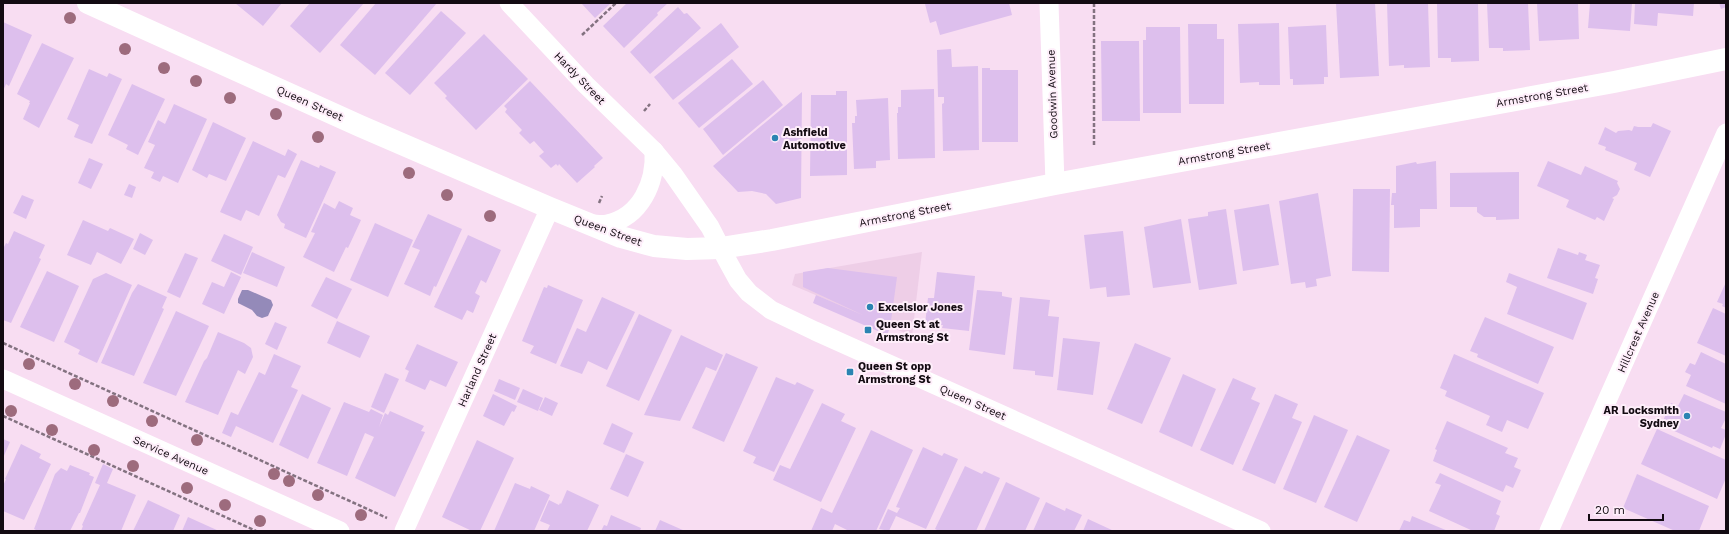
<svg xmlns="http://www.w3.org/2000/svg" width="1729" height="534" font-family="'Work Sans',sans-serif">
<rect width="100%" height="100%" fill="#f8ddf2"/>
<path fill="#eecee7" d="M922 252 912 336 792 285 795 274Z"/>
<path fill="#948ab9" d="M242 290H248L271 300 273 305 268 316 262 318 257 316 252 310 238 303V299Z"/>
<g fill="#ddbfed">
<path d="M235 3H282L263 26Z"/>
<path d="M310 3H364L320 53 290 26Z"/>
<path d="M376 3H437L375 75 340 45Z"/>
<path d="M581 3H611L595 18Z"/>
<path d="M627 3H668L657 13 658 15 624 48 603 26Z"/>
<path d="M1009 3 1012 15 940 35 936 21 930 23 925 4Z"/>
<path d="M1336 3H1375L1379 76 1340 78Z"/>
<path d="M1387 3H1428L1430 67 1404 68V65L1389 66Z"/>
<path d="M1437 3H1478L1479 61 1451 62V58H1438Z"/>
<path d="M1487 3H1528L1530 50 1503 51V48H1489Z"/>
<path d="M1537 3H1578L1579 39 1539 41Z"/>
<path d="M1590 3H1632L1630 31 1588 28Z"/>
<path d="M1635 3H1694L1693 16 1658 13 1657 26 1634 24Z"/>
<path d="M1719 3H1726V7L1721 9Z"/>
<path d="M678 7 684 14 687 13 701 28 650 74 630 52Z"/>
<path d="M441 11 466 33 410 95 385 73Z"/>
<path d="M3 22 32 35 9 86 6 84 3 91Z"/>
<path d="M721 23 739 47 673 100 654 77Z"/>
<path d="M1279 23 1280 85H1259V82L1240 83 1238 24Z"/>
<path d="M1188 24H1217V39H1224V104H1189Z"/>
<path d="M1326 25 1328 77H1324V84L1293 85V79H1290L1288 27Z"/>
<path d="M1146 27H1180L1181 113H1143V40H1146Z"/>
<path d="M484 34 528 79 476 130 445 98 447 96 434 83Z"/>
<path d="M1101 41H1139L1140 121H1102Z"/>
<path d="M42 43 74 58 39 128 23 119 30 103H29L30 101 17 94Z"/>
<path d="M951 49 952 67 978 66 979 150 943 151 942 104 944 103V97H938L937 50Z"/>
<path d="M732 59 753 84 699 128 678 103Z"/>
<path d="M982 68H990V70H1018V142H982Z"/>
<path d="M89 69 107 77 109 73 122 79 92 144 74 137 79 125 67 119Z"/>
<path d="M763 80 783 105 723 155 703 129Z"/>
<path d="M530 81 603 158 594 166 595 167 577 183 559 164 558 166 556 164 551 168 539 156 544 152 534 141 530 144 519 133 522 130 505 112 507 109 504 106Z"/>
<path d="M132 84 165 99 138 155 126 149 128 145 108 135Z"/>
<path d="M934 89 935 158 898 159 897 113H898V107H901V90Z"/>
<path d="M836 91H847V175L810 176 811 95H836Z"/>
<path d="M802 92 801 198 776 204 766 194 752 191 738 192 713 166Z"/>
<path d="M888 98 890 160 876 161V168L854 169 852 123H855V116H857L856 100Z"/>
<path d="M174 104 207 119 178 183 163 176 160 182 151 178 154 172 144 168 155 145 148 142 158 120 165 124Z"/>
<path d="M213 122 246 138 226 181 209 174 207 178 192 170Z"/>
<path d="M1653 123 1671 131 1650 177 1634 170 1637 163 1605 150 1606 147 1598 144 1605 127 1616 133 1618 131 1629 130 1632 131 1634 126 1638 127H1651Z"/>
<path d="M253 141 285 156 288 149 297 154 285 178 278 175 259 216 246 210 241 221 220 212Z"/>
<path d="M89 158 103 164 91 189 78 183Z"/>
<path d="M301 160 319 168 320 165 336 172 306 238 284 228 285 224 281 222 277 215Z"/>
<path d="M1436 161 1437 209H1420V227L1394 228V205H1391L1392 193H1396V166L1416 162 1417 164Z"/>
<path d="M1548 161 1581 175 1585 166 1618 181 1617 183 1620 189 1617 195 1612 198 1614 199 1604 221 1597 217 1595 220 1566 207 1569 200 1537 186Z"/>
<path d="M1519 172V219L1496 220V217H1484L1477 212V207H1450V173Z"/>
<path d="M129 184 136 187 132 198 124 195Z"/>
<path d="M1353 189H1390L1389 272 1352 271Z"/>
<path d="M1318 193 1331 276 1316 279 1317 286 1306 288 1305 282 1291 284 1279 201Z"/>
<path d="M22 195 34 200 26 219 13 213Z"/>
<path d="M339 201 353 208 350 215 361 220 348 248 346 247 334 272 303 257 315 233 311 232 324 203 335 209Z"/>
<path d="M1269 204 1279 265 1243 271 1234 210Z"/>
<path d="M1226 209 1237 284 1199 290 1188 219 1208 216V212Z"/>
<path d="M428 214 462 229 436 287 434 286 430 296 404 284 420 250 412 247Z"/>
<path d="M1181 219 1191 283 1153 288 1144 227Z"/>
<path d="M83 220 108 231 110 228 134 239 121 264 97 252 91 265 67 255Z"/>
<path d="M375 223 413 240 388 297 350 280Z"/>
<path d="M14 231 45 245 39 258 41 259 11 323 3 320V249L6 243 8 244Z"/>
<path d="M1123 231 1130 295 1107 297 1106 287 1090 289 1084 235Z"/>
<path d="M140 233 153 240 145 255 133 249Z"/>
<path d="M224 234 253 247 241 275 211 261Z"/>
<path d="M468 235 501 250 486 283 481 280 475 293 480 296 473 313 467 310 462 320 434 307Z"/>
<path d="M1558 248 1578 255 1579 252 1587 255 1585 260 1600 265 1595 278 1598 279 1593 294 1547 278Z"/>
<path d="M252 252 285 267 277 287 243 273Z"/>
<path d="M185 253 198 258 180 298 167 292Z"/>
<path d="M828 268 897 277 890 328 887 335 813 303 816 295 863 315 803 287V272Z"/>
<path d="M47 271 79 286 54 342 20 327Z"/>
<path d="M231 272 241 277 224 314 202 304 212 282 224 287Z"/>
<path d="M937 272 975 276 969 331 942 328 943 325 925 324 928 298H934Z"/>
<path d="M106 273 132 285 97 363 78 354 80 350 64 342 93 279Z"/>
<path d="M1509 273 1587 303 1573 340 1507 314 1517 287 1506 282Z"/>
<path d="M326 277 352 289 337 319 311 306Z"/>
<path d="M1726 282V308L1722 306 1723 304 1717 302Z"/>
<path d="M138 284 167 297 162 308 164 309 134 376 101 363 132 293Z"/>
<path d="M548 285 583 300 556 364 530 353 534 346 522 341 544 287 547 288Z"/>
<path d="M977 290 1002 292V296L1012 298 1005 355 969 350Z"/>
<path d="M602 297 635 312 607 370 588 361 582 374 560 366 577 328 586 332Z"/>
<path d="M1020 297 1050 300 1048 316 1059 317 1053 377 1035 375V371L1013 369Z"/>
<path d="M1713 308 1726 314V356L1697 343Z"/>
<path d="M176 311 209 326 176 396 143 383Z"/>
<path d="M639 314 672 330 639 401 606 386Z"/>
<path d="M1485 317 1554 347 1538 384 1477 357 1478 354 1470 351Z"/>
<path d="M337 321 370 336 360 358 327 343Z"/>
<path d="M275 322 287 327 277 350 265 344Z"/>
<path d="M218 332 244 343 251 348 253 357 245 374 238 370 218 415 185 402 204 361 207 358Z"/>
<path d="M681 335 723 355 716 371 706 367 680 421 644 415Z"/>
<path d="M1063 338 1100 342 1093 395 1057 390Z"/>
<path d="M1135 343 1171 358 1142 424 1107 409Z"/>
<path d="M417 344 458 362 446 387 430 380 425 390 405 381 409 371 405 369Z"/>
<path d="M1701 352 1726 364V404L1686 386 1691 375 1685 372 1690 363 1695 365Z"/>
<path d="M726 353 758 367 724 442 692 428Z"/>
<path d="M274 354 301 366 291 387 298 390 273 443 236 426 231 437 222 433 231 412 238 415 259 372 265 375Z"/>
<path d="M1454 354 1544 393 1528 429 1507 420 1502 432 1486 425 1490 416 1445 396 1447 391 1440 388Z"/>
<path d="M385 373 399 379 384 413 371 407Z"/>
<path d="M1183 374 1216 389 1192 447 1159 432Z"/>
<path d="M776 377 795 385 797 382 814 390 774 472 753 463 756 457 743 451Z"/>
<path d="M1233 378 1256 388 1251 399 1260 403 1233 465 1200 450Z"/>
<path d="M499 379 520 388 515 400 494 391Z"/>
<path d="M523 389 543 398 538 411 517 402Z"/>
<path d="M302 394 331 408 308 459 279 445Z"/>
<path d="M493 394 517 406 514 412 512 411 504 426 483 416Z"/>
<path d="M1275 394 1298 404 1292 418 1302 422 1275 484 1242 470Z"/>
<path d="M1684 394 1726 412V418L1721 428 1726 430V434L1720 449 1713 446 1712 448 1661 425 1671 403 1678 406Z"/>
<path d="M545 397 558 403 552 416 539 410Z"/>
<path d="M344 402 369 412 371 409 383 415 379 427 385 413 388 415 390 411 424 426 421 431 425 432 395 497 355 478 374 437 365 433 347 476 317 463Z"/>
<path d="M822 403 845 414 841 421 856 428 821 502 773 480 780 465 790 469Z"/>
<path d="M1314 415 1348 430 1316 503 1283 489Z"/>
<path d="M1447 421 1508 448 1505 453 1518 458 1514 467 1521 470 1513 488 1506 485 1503 492 1433 461 1437 450 1435 449Z"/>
<path d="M612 423 633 433 624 453 603 444Z"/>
<path d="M1657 429 1726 460V478L1717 499 1641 464Z"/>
<path d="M871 430 913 450 876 531H849L835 524 832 531H811L821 508 832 513Z"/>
<path d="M1357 435 1390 450 1357 522 1324 507Z"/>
<path d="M3 439 10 442 3 458Z"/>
<path d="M477 440 514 458 480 531H472L442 517Z"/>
<path d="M21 444 41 454 39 458 51 464 24 520 3 511V486L6 479H5Z"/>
<path d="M923 447 942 456 944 453 958 459 926 529 896 516 889 531 879 529 888 509 897 513 900 508 896 507Z"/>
<path d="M626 454 644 462 628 497 610 489Z"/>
<path d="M103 464 113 469 107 483 136 495 121 531H81L83 526 82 525 100 485 95 483Z"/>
<path d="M70 465 90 473 89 475 94 477 80 513H79L70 531H38L34 529 55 474 61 468 67 471Z"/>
<path d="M965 466 982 474 984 471 1000 478 976 531H939L935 529Z"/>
<path d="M1440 473 1501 501 1496 514 1500 516 1494 531H1473L1429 511 1441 485 1435 483Z"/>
<path d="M1637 474 1709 506 1699 531H1675L1623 508Z"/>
<path d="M1006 482 1040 498 1025 531H984Z"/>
<path d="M515 483 530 489 531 486 550 495 534 531H494Z"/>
<path d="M567 490 599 505 587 531H547L550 525 540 521 549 500 559 505 560 503 561 504Z"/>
<path d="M148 500 180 515 173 531H133Z"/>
<path d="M1046 502 1065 511 1066 508 1082 515 1074 531H1033Z"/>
<path d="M611 515 641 528 640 531H601L604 525 607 526Z"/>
<path d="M1412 516 1448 531H1399L1404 520 1410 522Z"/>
<path d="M188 517 219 531H182Z"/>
<path d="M1088 519 1114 531H1083Z"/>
<path d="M660 520 685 531H655Z"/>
</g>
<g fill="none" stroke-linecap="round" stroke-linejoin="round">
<g stroke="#837280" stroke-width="2.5" stroke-dasharray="4 2" stroke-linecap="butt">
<path d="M1094 3V146"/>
<path d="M582 35 616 3"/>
<path d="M644 111 650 104"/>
<path d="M599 203 602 196"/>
<path d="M3 343 387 518"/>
<path d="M3 416 256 531"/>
</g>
<g stroke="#fff" stroke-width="19">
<path d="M509 3 586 85 654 151 673 174 710 227 727 260 738 280 749 293 771 310 815 331 1261 531"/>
<path d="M1049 3 1055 184"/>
<path d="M591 224C596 224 602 225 607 224 641 217 656 182 654 151"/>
<path d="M3 379 340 531"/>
<path d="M404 531 550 208"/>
<path d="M1549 531 1726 133"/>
</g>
<path stroke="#fff" stroke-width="22" d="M88 3 360 126 550 208 621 237 654 246 687 249 721 248 772 240 1055 184 1614 82 1726 59"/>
</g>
<g fill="#9d6b7d">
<circle cx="70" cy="18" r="6"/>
<circle cx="125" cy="49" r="6"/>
<circle cx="164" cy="68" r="6"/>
<circle cx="196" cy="81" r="6"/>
<circle cx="230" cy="98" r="6"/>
<circle cx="276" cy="114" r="6"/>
<circle cx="318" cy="137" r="6"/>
<circle cx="409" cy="173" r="6"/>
<circle cx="447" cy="195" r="6"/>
<circle cx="490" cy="216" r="6"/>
<circle cx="29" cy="364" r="6"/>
<circle cx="75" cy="384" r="6"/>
<circle cx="113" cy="401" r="6"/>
<circle cx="11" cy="411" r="6"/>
<circle cx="152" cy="421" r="6"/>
<circle cx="52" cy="430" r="6"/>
<circle cx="197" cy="440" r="6"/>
<circle cx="94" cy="450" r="6"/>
<circle cx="133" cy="466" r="6"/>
<circle cx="274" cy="474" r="6"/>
<circle cx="289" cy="481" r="6"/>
<circle cx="187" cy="488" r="6"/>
<circle cx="318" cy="495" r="6"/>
<circle cx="225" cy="505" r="6"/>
<circle cx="361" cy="515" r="6"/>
<circle cx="260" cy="521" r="6"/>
</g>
<g fill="#2b84b2" stroke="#feeefa" stroke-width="1.5">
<circle cx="775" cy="138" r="4"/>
<circle cx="870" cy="307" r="4"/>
<rect x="864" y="326" width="8" height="8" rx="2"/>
<rect x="846" y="368" width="8" height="8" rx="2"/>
<circle cx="1687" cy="416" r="4"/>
</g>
<g text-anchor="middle" stroke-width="4" stroke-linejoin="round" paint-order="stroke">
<g font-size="11" fill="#130b12" stroke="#feeefa">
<text transform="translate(580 78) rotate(46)" y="4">Hardy Street</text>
<text transform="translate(1052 94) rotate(-92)" y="4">Goodwin Avenue</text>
<text transform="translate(1542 95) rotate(-10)" y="4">Armstrong Street</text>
<text transform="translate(310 103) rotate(24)" y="4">Queen Street</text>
<text transform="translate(1224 153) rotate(-10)" y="4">Armstrong Street</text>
<text transform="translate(905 214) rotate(-11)" y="4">Armstrong Street</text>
<text transform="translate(608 230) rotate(20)" y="4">Queen Street</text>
<text transform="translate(1638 332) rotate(-66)" y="4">Hillcrest Avenue</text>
<text transform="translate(477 370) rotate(-66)" y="4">Harland Street</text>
<text transform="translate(973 402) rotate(24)" y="4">Queen Street</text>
<text transform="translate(171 455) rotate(24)" y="4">Service Avenue</text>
</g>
<g font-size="11" font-weight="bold" fill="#130b12" stroke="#feeefa" text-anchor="start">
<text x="783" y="136">Ashfield<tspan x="783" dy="13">Automotive</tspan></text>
<text x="878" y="311">Excelsior Jones</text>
<text x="876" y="328">Queen St at<tspan x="876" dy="13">Armstrong St</tspan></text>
<text x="858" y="370">Queen St opp<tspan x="858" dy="13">Armstrong St</tspan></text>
<text x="1679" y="414" text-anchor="end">AR Locksmith<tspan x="1679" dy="13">Sydney</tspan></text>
</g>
</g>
<rect width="1729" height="534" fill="none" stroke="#130b12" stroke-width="8"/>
<path d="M1589 514v6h74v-6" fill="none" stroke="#130b12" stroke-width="2"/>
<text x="1595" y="514" font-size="12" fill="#130b12" stroke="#feeefa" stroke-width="3" paint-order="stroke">20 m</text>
</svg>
